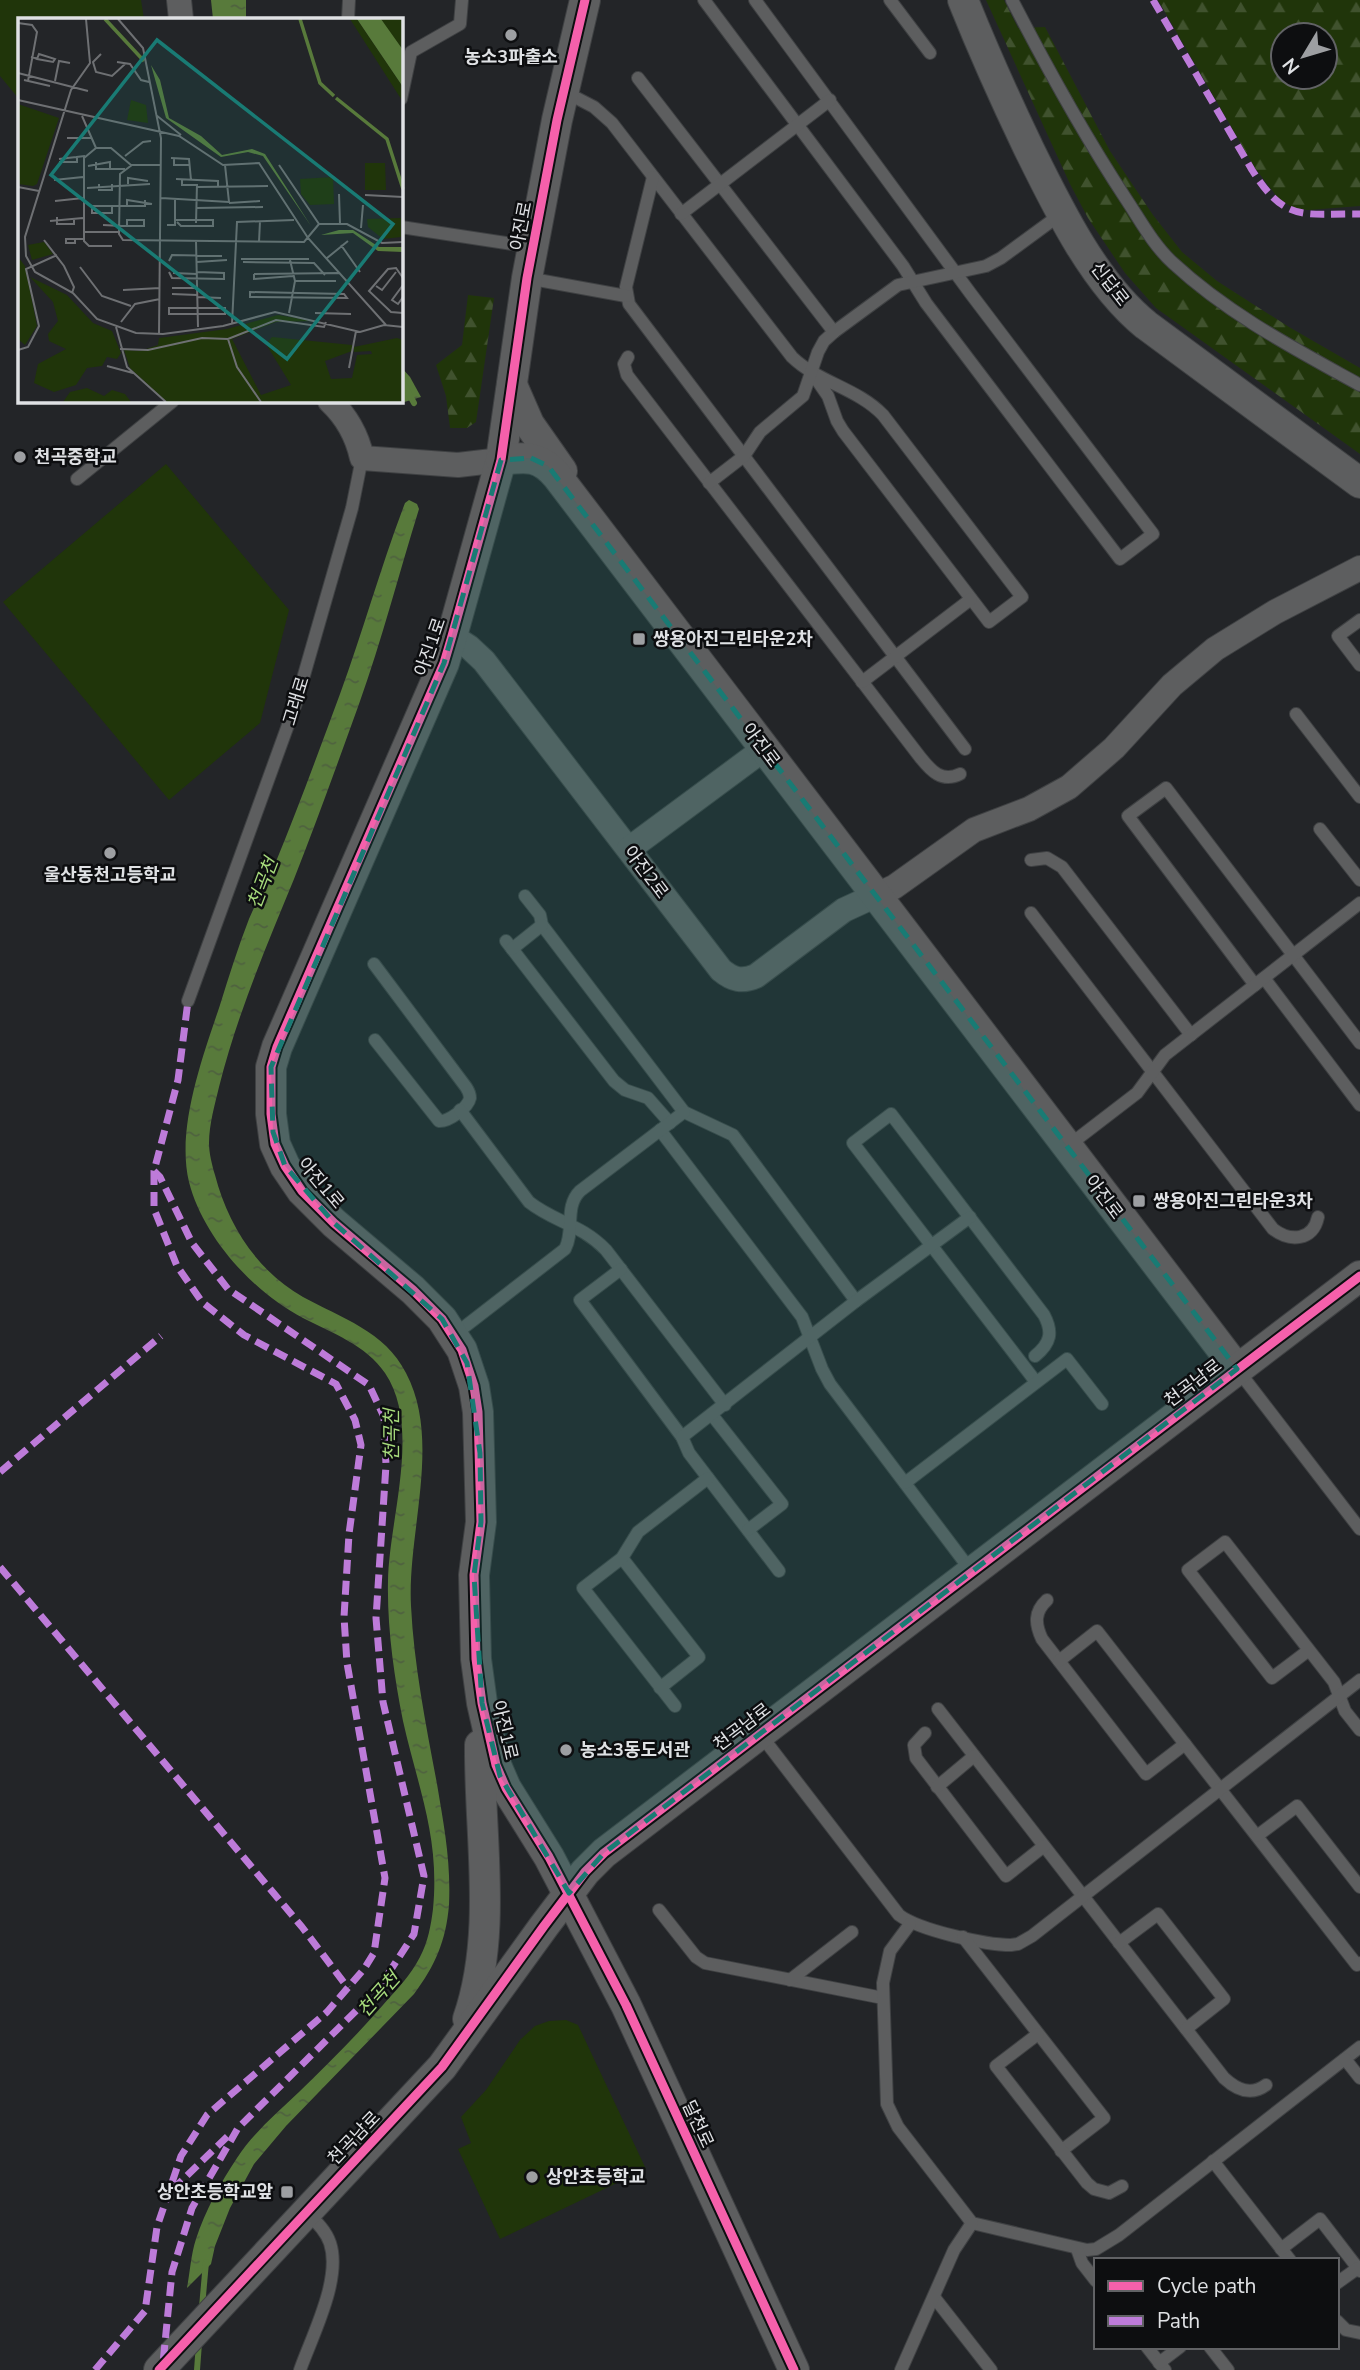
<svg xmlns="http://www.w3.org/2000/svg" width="1360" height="2370" font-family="'Nunito Sans','Noto Sans KR',sans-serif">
<defs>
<pattern id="forest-firs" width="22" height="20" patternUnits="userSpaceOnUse" patternTransform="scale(1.75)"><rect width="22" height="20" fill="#20350a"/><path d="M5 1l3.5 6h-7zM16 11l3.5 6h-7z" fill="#40522e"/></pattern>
<pattern id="water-ripples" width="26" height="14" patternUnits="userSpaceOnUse" patternTransform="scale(1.75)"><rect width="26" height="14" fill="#587a3b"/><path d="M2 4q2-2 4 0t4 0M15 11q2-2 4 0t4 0" fill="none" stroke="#4f623f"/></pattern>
</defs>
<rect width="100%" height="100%" fill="#232528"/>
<g fill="#20350a">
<path d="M0 0H141L144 19H19V99L0 76Z"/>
<path d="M166 464 289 610 260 723 169 800 3 602Z"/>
<path d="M566 2020 578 2025 646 2169 500 2239 458 2149 471 2143 461 2117 486 2090 520 2040 535 2026 549 2021Z"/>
</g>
<g fill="url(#forest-firs)" fill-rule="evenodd">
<path d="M986 0H1004L1018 28 1045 27 1110 151 1153 215 1182 252 1217 281 1289 327 1360 368V454L1156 308 1125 273 1088 218 1070 184Z"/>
<path d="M1158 0H1360V206L1308 210 1293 208 1278 198 1255 168ZM1283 35H1325V77H1283Z"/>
<path d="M468 295 494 298 476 422 467 428H450L446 396 436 365 462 345Z"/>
</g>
<g fill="url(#water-ripples)">
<path d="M211 0H246V19H213Z"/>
<path d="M401 367 410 377 421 397 401 403 400 401Z"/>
<path d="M409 500 417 504 419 509C399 573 382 640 359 704 338 762 317 821 294 879 266 947 237 1015 219 1087 215 1104 209 1124 209 1143 209 1153 212 1165 215 1175 228 1225 257 1271 303 1297 341 1318 385 1331 406 1373 442 1441 407 1532 411 1606 414 1666 426 1725 437 1784 444 1826 451 1861 449 1905 446 1941 435 1966 414 1994L286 2126 254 2164 230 2208 215 2246 211 2264 187 2288C190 2272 191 2254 196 2239 205 2211 221 2182 237 2158 253 2133 278 2112 299 2092 328 2064 357 2035 383 2005 396 1990 411 1975 420 1957 428 1942 431 1925 433 1909 440 1837 418 1788 403 1721 394 1676 387 1627 388 1581 389 1518 422 1428 385 1373 366 1345 332 1333 303 1318 253 1292 203 1237 189 1182 176 1128 203 1056 220 1005 229 976 238 947 249 919 257 900 267 883 275 864 298 808 319 751 340 694 363 631 381 566 405 503Z"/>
</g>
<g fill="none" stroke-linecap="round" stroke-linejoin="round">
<g stroke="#587a3b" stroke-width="6">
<path d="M401 379 414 403"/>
<path d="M202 2307 206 2262"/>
<path d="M197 2370 199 2343"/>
</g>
<defs>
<g id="service">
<path d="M704 0 903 266 926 303 1120 559 1153 534 971 294 755 0"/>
<path d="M890 0 930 53"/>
<path d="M1012 0C1047 68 1084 135 1126 199 1140 220 1154 246 1173 263 1228 314 1295 349 1360 385"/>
<path d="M348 19 349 0"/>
<path d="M638 78 834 332"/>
<path d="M565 92 594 107 612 123 792 357C819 383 857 388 883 415L1022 597 989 622 843 431 837 421 828 396 812 373"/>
<path d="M401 99 411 52 460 24 462 0"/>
<path d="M653 177 626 287 629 304 965 749"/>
<path d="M681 214 830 100"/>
<path d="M401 227 532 247"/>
<path d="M527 278 626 296"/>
<path d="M628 357 624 364 627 375 920 757C931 771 942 783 960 774"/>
<path d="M77 479 173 401"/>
<path d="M709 483 744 456 760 432 803 396 818 352 824 341 834 332 898 285 986 266 1001 258 1061 214"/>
<path d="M1360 620 1338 636 1360 665"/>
<path d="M862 682 971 599"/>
<path d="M1296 714 1360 797"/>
<path d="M1320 829 1360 880"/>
<path d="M1031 860 1047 858 1062 867 1191 1035"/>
<path d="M525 896 540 915 542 925 684 1112 733 1135 856 1301"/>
<path d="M1031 913 1273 1229C1290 1242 1313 1241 1318 1217"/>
<path d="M506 941 614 1081 625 1090 648 1098 670 1123"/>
<path d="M512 949 542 925"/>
<path d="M374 964 466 1087C468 1090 470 1094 470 1098 468 1108 448 1122 439 1121L375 1040"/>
<path d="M1264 978 1360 1105"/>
<path d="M1255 985 1128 816 1166 788 1360 1043"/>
<path d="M188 1001 296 703 352 508 362 458"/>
<path d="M460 1110 529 1202C554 1222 581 1224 606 1250L725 1405"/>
<path d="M660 1130 802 1317 822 1369 830 1384 972 1572"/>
<path d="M1068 1146 1137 1093 1165 1055 1360 903"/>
<path d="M621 1269 580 1300 682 1437 689 1453 779 1571"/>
<path d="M454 1335 565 1249C575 1230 564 1207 580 1191L684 1112"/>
<path d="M1035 1356C1051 1343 1053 1332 1044 1315L891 1114 853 1143 1036 1382"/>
<path d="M1237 1369 1360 1529"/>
<path d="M712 1415 782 1504 748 1530"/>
<path d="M682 1437 856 1301 970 1217"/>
<path d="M905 1483 1067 1359 1102 1404"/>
<path d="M622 1558 699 1657 660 1688"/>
<path d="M1047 1600C1034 1612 1035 1624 1042 1639L1146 1774 1185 1744"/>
<path d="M1309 1650 1272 1678 1188 1570 1225 1542 1334 1682 1345 1711 1360 1730"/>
<path d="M1059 1661 1097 1631 1357 1965 1360 1963"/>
<path d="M675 1706 583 1588 622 1558 638 1532 708 1478"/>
<path d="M938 1709 1224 2078C1237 2090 1251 2096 1266 2085"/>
<path d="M925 1733 914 1745 916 1758 1006 1876 1044 1846"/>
<path d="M760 1734 899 1915C919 1930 985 1945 1011 1945L1018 1944 1032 1936 1360 1680"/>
<path d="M937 1787 974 1756"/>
<path d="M1257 1836 1297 1806 1360 1887"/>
<path d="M659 1910 696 1957 705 1963 883 1998"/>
<path d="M910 1924 890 1951 883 1983 887 2104 898 2127 972 2223 1087 2250 1096 2249 1119 2235 1360 2047"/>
<path d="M963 1937 1104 2118 1061 2151"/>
<path d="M1119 1943 1158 1914 1224 1999 1186 2029"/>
<path d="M790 1980 852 1932"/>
<path d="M1038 2034 996 2066 1087 2183 1094 2189 1109 2193 1122 2186"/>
<path d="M1345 2059 1360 2078"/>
<path d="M1213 2161 1290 2260"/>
<path d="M1077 2249 1082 2263 1096 2281"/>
<path d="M1281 2249 1320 2219 1360 2271"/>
<path d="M1337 2283 1358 2268"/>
<path d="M934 2297 991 2370"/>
<path d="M1337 2321 1346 2330 1360 2333"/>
<path d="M1147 2347 1165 2370"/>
<path d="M1210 2347 1228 2370"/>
<path d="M1159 2363 1180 2347"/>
<path d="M300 2370C312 2336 342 2279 330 2243 326 2231 317 2222 307 2213"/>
<path d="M901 2370 954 2250 972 2223"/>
</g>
<g id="minor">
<path d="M179 0 181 19"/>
<path d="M330 401C347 417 357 435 362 458L458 465 501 460"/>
<path d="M452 636 469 647 484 661 721 970C733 980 742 982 756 976L844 910 894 887 974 830 1029 809 1069 787 1114 748 1172 685 1215 649 1275 612 1360 568"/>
<path d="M629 849 764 749"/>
</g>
<g id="tertiary">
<path d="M585 0 557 120 527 278 501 460 452 636 444 663 277 1047 271 1067V1114L275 1144 285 1166 302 1191 334 1223 413 1290 442 1319 462 1350 474 1386 478 1412 481 1522 474 1575 476 1659 482 1703 496 1765 506 1788 549 1857 626 2005 794 2370"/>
<path d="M963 0C983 50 1005 99 1028 147 1057 206 1094 283 1146 325L1360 483"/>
<path d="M512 385 529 424 562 471"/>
<path d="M501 460C527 457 539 455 557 476L1237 1369"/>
<path d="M468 2019C498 1932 479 1835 480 1745"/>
<path d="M159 2370 442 2067 544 1926 585 1872 604 1853 1360 1276"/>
</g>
</defs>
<use href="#service" stroke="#3f4143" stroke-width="14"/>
<use href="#minor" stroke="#3f4143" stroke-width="26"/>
<use href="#tertiary" stroke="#3f4143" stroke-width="32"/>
<use href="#service" stroke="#5d5e5f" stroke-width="12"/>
<use href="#minor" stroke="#5d5e5f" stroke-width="24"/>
<use href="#tertiary" stroke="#5d5e5f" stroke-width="30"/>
<g stroke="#bd7bd9" stroke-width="7" stroke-dasharray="14 7" stroke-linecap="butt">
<path d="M1153 0 1252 170C1286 224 1304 213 1360 214"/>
<path d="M154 1171 160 1177 192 1243 228 1289 369 1385 384 1417 386 1465 376 1618 383 1702 424 1876 414 1934 379 1988 238 2128 192 2208 172 2272 163 2363"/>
<path d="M0 1472 161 1336"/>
<path d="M0 1567 302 1927 348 1988"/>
<path d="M172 2190 230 2134"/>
<path d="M95 2370 145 2311 157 2227 181 2156 207 2115 327 2012 364 1969 374 1953 385 1878 347 1663 344 1617 349 1534 361 1445 355 1420 336 1384 244 1335 202 1302 177 1266 154 1209V1171L178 1080 188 1001"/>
</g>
<defs>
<g id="cycleway">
<path d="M585 0 557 120 527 278 501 460 452 636 444 663 277 1047 271 1067V1114L275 1144 285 1166 302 1191 334 1223 413 1290 442 1319 462 1350 474 1386 478 1412 481 1522 474 1575 476 1659 482 1703 496 1765 506 1788 549 1857 626 2005 794 2370"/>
<path d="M159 2370 442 2067 544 1926 585 1872 604 1853 1360 1276"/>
</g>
</defs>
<use href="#cycleway" stroke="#0d0e10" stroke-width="13"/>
<use href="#cycleway" stroke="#f560ab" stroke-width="9"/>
</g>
<path fill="#197b74" fill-opacity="0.2" stroke="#197b74" stroke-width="5" stroke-dasharray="14 9" stroke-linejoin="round" d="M531 458 548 466 1237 1369 604 1853 569 1893 500 1776 482 1703 474 1575 481 1522 480 1453 467 1363 442 1319 334 1223 285 1166 273 1132 271 1067 444 663 501 460Z"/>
<g fill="#9d9fa2" stroke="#0d0e10" stroke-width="2.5">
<circle cx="511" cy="35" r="7"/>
<circle cx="20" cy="457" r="7"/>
<rect x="632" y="632" width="14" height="14" rx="3.5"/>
<circle cx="110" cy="853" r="7"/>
<rect x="1132" y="1194" width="14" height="14" rx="3.5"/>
<circle cx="566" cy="1750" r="7"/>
<circle cx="532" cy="2177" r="7"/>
<rect x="280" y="2185" width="14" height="14" rx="3.5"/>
</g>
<g text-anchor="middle" stroke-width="5" stroke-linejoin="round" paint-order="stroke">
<g font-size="18" font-weight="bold" fill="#dfe1e4" stroke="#0d0e10" text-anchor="start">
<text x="511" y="63" text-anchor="middle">농소3파출소</text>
<text x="34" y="463">천곡중학교</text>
<text x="653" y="645">쌍용아진그린타운2차</text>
<text x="110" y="881" text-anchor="middle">울산동천고등학교</text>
<text x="1153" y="1207">쌍용아진그린타운3차</text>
<text x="580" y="1756">농소3동도서관</text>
<text x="546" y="2183">상안초등학교</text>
<text x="273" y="2198" text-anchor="end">상안초등학교앞</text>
</g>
<g font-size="18" fill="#dfe1e4" stroke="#0d0e10">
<text transform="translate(521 226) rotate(-79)" y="6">아진로</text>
<text transform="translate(1110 284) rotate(52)" y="6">신답로</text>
<text transform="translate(430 647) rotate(-71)" y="6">아진1로</text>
<text transform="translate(296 701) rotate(-73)" y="6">고래로</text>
<text transform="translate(761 745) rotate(53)" y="6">아진로</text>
<text transform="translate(646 872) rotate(53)" y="6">아진2로</text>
<text transform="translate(321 1183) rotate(50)" y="6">아진1로</text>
<text transform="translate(1104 1197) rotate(53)" y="6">아진로</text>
<text transform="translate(1193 1383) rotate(-37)" y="6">천곡남로</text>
<text transform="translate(742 1727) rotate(-37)" y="6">천곡남로</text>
<text transform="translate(505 1730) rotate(77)" y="6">아진1로</text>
<text transform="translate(698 2124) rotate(65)" y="6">달천로</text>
<text transform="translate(354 2138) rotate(-46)" y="6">천곡남로</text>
</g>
<g font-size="19" font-style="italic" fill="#a7db7c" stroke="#0d0e10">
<text transform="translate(262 883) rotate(-69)" y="7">천곡천</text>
<text transform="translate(391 1435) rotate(-90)" y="7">천곡천</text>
<text transform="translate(378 1994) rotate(-48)" y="7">천곡천</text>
</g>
</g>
<g transform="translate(18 18)">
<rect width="385" height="385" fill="#232528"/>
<path d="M332 1H339L385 69V84ZM363 1H385V32L372 15ZM113 82 128 87 130 105 109 102ZM347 145H367L368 172H347ZM315 159 316 186 292 187 283 176 282 161ZM383 200V219L365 221 350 209 349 201Z" fill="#20350a"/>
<path d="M26 224 35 236 14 242 10 227ZM0 239 7 248 19 308 7 327 0 321ZM12 259 49 277 75 305 94 313 103 335 99 341 89 339 84 348 69 350 58 367 36 374 16 365 20 346 48 331 31 323 30 316 40 303 35 284ZM260 297 295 303 258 304 214 321 243 377 273 367 248 326 254 319 334 327V333L307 343 313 361 334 360 339 337 354 336 353 333 336 334V329L379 320 385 322V384H149L112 350 106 332 122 333 140 327 141 320 209 311ZM69 370 86 378 94 372 107 376 113 384H45L52 374Z" fill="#20350a"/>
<path d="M0 86 41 100 19 166 15 168 0 166Z" fill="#20350a"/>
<path d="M339 1H363L385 32V69ZM133 47 142 62 151 100 183 118 204 137 234 131 247 136 293 208 245 138 230 134 203 139 148 100ZM321 212H335L361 229H385V234L360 233 335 215 303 217Z" fill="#587a3b"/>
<path fill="none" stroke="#587a3b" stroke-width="3.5" d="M87 1 126 43M282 1 302 65 316 78M318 80 369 121 385 171"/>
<path fill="none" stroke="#6e7073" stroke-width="2" d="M68 1 72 45 53 72 7 219 8 238 17 254 55 275 79 301 118 315 145 316 205 308 257 294 342 314 366 307 385 309M100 1 125 30 143 120 141 317M0 5 14 7 19 14 10 63M83 36 75 44 78 54 94 58 107 46M13 39 17 40 19 41 35 44 37 41 21 36 19 41M99 44 112 46 123 62 131 64M0 55 70 73M6 62 32 68M37 63 41 43 52 45M0 82 161 118 205 147 241 145 290 220 368 307M138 97 163 117M64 98 78 130M49 120H74M107 138 125 124 133 123M153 140 171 141 173 162M156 140V147H171M41 141 67 138M41 144H59V138M78 144V151H107M143 147H114L102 156 101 216 105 222 286 224 301 206M207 147 211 184M261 147 301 206H329L364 225 385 224M70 148 92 144V151M158 161 200 163V169M164 161V167H179M36 162 65 159M81 166V172H94V166M110 166V160L130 163M0 169 21 173M179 169 250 168M69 170 132 166M321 176 322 206M347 177 385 179M143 180 211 184M37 183 65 180M211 185 242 183M94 188V195H74V188H127V182M109 188V182L134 186M179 190 245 189M39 199V206H56V200M157 202H195V208H163L159 204M32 203 65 200M178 205 179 166M85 207 104 208H126V202H109V208M149 207H157V181M343 210 345 187M65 214H101M57 221V225H48V221H65M26 222 46 248 56 269 54 275M178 223 180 309M241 224 242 203M323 227 342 254M94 228H71L66 223V140L78 130H93L113 147M309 240 330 223M223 241H291M151 243 154 237 204 238M179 244 209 242M225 244 296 245 307 257M62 249 84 278 113 288M151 254 154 260 206 261V255L179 254M155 255 179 256M236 256 322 255M236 256V261L275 258M385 260 378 250 370 251 351 273 373 294 385 295M277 263H318M385 267 374 282 380 286 385 279M358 268 364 272 378 254M154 270H179M105 272 142 270M232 274 326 276 329 280 232 279ZM154 276 179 277M179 279 203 280M151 290H207V296H151ZM271 295 277 263 272 242M297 295 333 296M103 304 117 286 142 281M214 306 219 204 276 202M98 309 109 349 148 384M210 321 219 349 243 384M102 331 130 332 184 320 210 321 258 302 306 309 308 304M0 332 10 329 21 308 8 251 39 237M89 348 115 355M331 350 338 313"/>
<path fill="#197b74" fill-opacity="0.15" stroke="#197b74" stroke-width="3.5" d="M139 22 375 206 269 341 33 157Z"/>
<rect width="385" height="385" fill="none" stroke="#dfe1e4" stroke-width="3.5"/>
</g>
<rect x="1094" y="2258" width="245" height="91" fill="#0d0e10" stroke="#616265" stroke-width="2"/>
<rect x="1108" y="2281" width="35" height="10" fill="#f560ab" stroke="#616265" stroke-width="2"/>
<text x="1157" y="2293" font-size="21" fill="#dfe1e4">Cycle path</text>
<rect x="1108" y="2316" width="35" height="10" fill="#bd7bd9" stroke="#616265" stroke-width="2"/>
<text x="1157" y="2328" font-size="21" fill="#dfe1e4">Path</text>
<g transform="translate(1304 56) rotate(232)"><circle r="33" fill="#0d0e10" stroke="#616265" stroke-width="2"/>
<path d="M0-5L12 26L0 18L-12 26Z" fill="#9d9fa2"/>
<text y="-10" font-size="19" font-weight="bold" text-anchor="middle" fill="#dfe1e4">N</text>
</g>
</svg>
